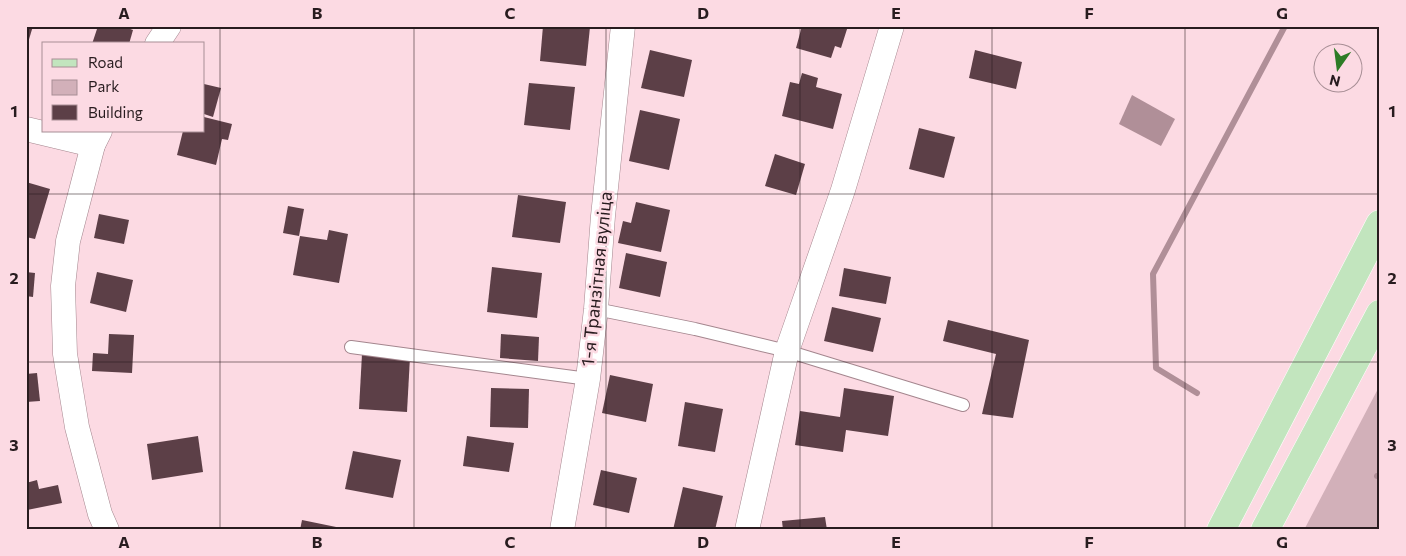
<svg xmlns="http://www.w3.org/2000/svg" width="1406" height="556" font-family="Commissioner,sans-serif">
<rect width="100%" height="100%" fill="#fcdae3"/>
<path fill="#d2b0b9" d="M1380 385V530H1304Z"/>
<path fill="#b08f98" d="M1132 95 1175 119 1161 146 1119 124Z"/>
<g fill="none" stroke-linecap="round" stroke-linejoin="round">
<g stroke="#b08f98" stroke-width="6">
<path d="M1197 393 1156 368 1153 274 1285 26"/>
<path d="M1377 476 1380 477"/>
</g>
</g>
<g fill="#5c3f47">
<path d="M26 26H33L27 46H26Z"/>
<path d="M98 26H122L133 30 129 44H92Z"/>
<path d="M543 26 590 27 586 66 540 61Z"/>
<path d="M802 26H848L841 48 835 46 831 58 796 48Z"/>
<path d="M650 50 692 60 684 97 641 88Z"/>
<path d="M975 50 1022 62 1016 89 969 78Z"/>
<path d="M802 73 818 78 816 87 842 94 833 129 782 116 790 82 799 84Z"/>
<path d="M529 83 575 87 570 130 524 125Z"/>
<path d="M204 84 221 88 213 117 204 114Z"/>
<path d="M640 110 680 119 669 170 629 161Z"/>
<path d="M204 117 232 124 228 140 222 139 216 165 177 155 183 131H204Z"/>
<path d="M919 128 955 137 944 178 909 169Z"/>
<path d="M775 154 805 164 796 195 765 186Z"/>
<path d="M26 182 50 189 35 239 26 237Z"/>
<path d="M518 195 566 202 560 243 512 237Z"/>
<path d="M636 202 670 210 661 252 618 243 623 221 631 223Z"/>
<path d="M288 206 304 209 299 236 283 233Z"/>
<path d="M99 214 129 220 124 244 94 238Z"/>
<path d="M329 230 348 234 339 283 293 275 300 236 327 240Z"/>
<path d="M626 253 667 262 660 297 619 288Z"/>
<path d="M492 267 542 273 537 318 487 312Z"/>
<path d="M844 268 891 277 886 304 839 296Z"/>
<path d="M26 272 35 273 33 297 26 296Z"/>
<path d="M97 272 133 280 126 312 90 303Z"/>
<path d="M832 307 881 318 873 352 824 341Z"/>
<path d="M948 320 1029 340 1013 418 982 414 996 354 943 341Z"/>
<path d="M109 334 134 335 132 373 92 371 93 353 108 354Z"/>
<path d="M501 334 539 337 538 361 500 358Z"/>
<path d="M362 354 410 357 407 412 359 409Z"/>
<path d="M37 373 40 401 26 402V374Z"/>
<path d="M610 375 653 384 646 422 602 413Z"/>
<path d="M491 388 529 389 528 428 490 427Z"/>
<path d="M844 388 894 396 888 436 846 430 843 452 795 445 800 411 840 417Z"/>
<path d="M685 402 723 409 715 452 678 446Z"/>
<path d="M198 436 203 472 152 480 147 444Z"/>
<path d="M467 436 514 443 509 472 463 466Z"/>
<path d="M353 451 401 460 393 498 345 489Z"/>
<path d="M601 470 637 478 629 513 593 505Z"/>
<path d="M37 480 39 489 58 485 62 503 27 510 26 483Z"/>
<path d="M683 487 723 496 715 530H673Z"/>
<path d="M825 517 827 530H783L782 521Z"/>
<path d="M302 520 341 528 340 530H300Z"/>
</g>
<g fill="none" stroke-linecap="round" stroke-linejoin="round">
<defs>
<g id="lane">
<path d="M596 309 695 329 787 351 963 405"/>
<path d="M351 347 588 379"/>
</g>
<g id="street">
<path d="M157 44 169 26"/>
<path d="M26 129 93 145"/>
<path d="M100 131 93 145 68 241 63 286 65 354 77 427 100 514 107 530"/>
<path d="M562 530 588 379 596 309 603 216 623 26"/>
<path d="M747 530 787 351 843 190 892 26"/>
</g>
<g id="primary">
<path d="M1221 530 1380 224"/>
<path d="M1265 530 1380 314"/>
</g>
</defs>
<use href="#lane" stroke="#a4868e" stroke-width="14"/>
<use href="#street" stroke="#a4868e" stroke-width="25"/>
<use href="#primary" stroke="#fff" stroke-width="29"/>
<use href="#lane" stroke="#fff" stroke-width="12"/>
<use href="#street" stroke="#fff" stroke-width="24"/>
<use href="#primary" stroke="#c2e5be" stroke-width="28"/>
</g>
<path fill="none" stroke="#281c1f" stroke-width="1" stroke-opacity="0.55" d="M220 26V530M414 26V530M606 26V530M800 26V530M992 26V530M1185 26V530M26 194H1380M26 362H1380"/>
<g text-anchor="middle" stroke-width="5" stroke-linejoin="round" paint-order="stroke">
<g font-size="18" fill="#281c1f" stroke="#fcdae3">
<text transform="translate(597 279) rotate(-84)" y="6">1-я Транзітная вуліца</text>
</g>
</g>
<rect width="1406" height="556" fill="none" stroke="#fcdae3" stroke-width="55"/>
<rect x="42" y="42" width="162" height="90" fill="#fcdae3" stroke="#a78e95"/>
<rect x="52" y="59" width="25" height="8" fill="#c2e5be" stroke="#a78e95"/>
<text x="88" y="68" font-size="15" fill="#281c1f">Road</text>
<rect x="52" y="80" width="25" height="15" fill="#d2b0b9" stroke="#a78e95"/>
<text x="88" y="92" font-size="15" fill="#281c1f">Park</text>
<rect x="52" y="105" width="25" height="15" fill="#5c3f47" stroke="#a78e95"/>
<text x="88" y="118" font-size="15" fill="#281c1f">Building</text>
<g transform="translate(1338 68) rotate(194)"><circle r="24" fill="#fcdae3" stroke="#a78e95"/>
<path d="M0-4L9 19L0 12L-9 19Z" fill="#2d7c26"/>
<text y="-8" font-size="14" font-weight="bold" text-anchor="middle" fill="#281c1f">N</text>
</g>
<rect x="28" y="28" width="1350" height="500" fill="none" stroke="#281c1f" stroke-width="2"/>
<g font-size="16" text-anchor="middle" font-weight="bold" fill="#281c1f">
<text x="124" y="19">A</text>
<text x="317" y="19">B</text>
<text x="510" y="19">C</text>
<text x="703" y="19">D</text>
<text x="896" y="19">E</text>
<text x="1089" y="19">F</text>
<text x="1282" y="19">G</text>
<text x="14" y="117">1</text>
<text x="1392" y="117">1</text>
<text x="14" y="284">2</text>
<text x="1392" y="284">2</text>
<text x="14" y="451">3</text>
<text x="1392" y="451">3</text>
<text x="124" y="548">A</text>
<text x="317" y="548">B</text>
<text x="510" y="548">C</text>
<text x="703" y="548">D</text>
<text x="896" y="548">E</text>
<text x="1089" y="548">F</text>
<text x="1282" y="548">G</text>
</g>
</svg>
